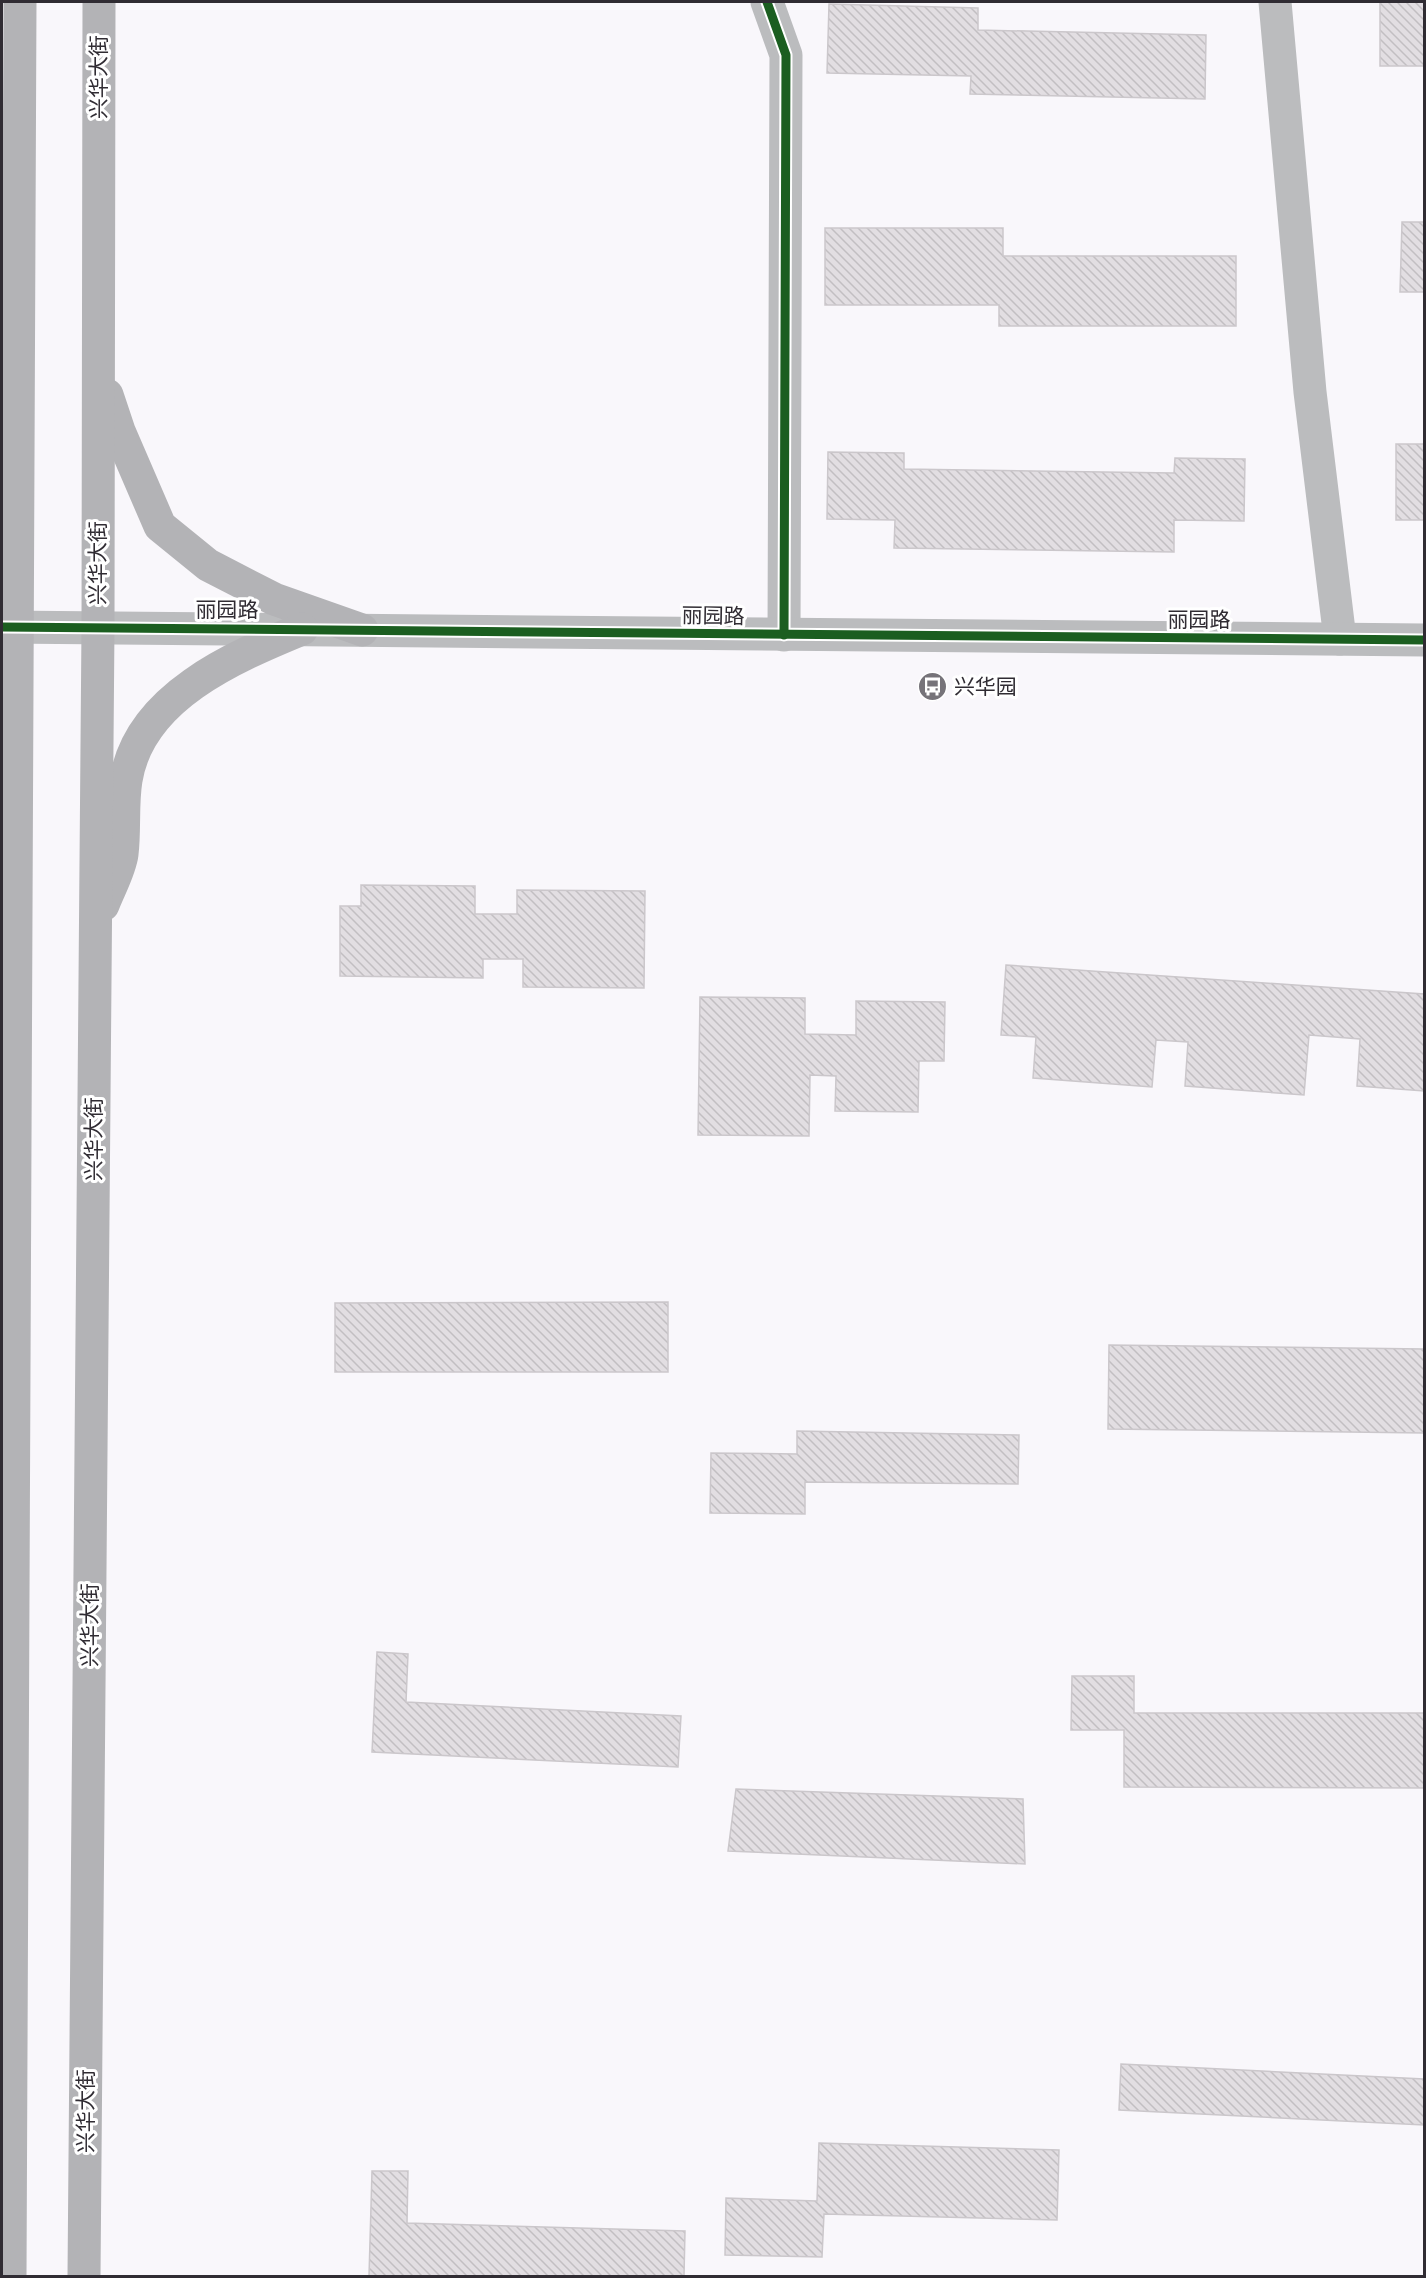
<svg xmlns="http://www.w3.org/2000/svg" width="1426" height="2278" font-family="Literata,'Noto Sans SC',serif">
<defs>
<pattern id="building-back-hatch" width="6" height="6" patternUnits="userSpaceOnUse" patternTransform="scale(1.5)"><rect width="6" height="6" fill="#e2dee2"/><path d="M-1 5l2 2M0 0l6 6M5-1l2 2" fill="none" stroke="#c2bfc2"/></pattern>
</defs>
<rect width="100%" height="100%" fill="#f9f7fb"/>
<g fill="url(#building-back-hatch)" stroke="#cbc7cb" stroke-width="1.5">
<rect x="1380" y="2" width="44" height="64"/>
<path d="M829 4 978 8V30L1206 35 1205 99 970 94 971 76 827 73Z"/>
<path d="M1402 222H1424V292H1400Z"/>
<path d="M825 228H1003V256H1236V326H999V305H825Z"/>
<rect x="1396" y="444" width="28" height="76"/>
<path d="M828 452 904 453V469L1174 473 1175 458 1245 459 1244 521 1174 520V552L894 548 895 520 827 519Z"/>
<path d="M361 885 475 886V914H517V890L645 891 644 988 523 987V959H483V978L340 976V906H361Z"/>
<path d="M1006 965 1424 994V1091L1357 1086 1360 1039 1309 1035 1304 1095 1185 1086 1188 1042 1156 1040 1152 1087 1033 1078 1036 1037 1001 1035Z"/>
<path d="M700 997 805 998V1034L856 1035V1001L945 1002 944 1061H919L918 1112 835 1111 836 1076 810 1075 809 1136 698 1135Z"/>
<path d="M668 1302V1372H335V1303Z"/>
<path d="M1109 1345 1424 1349V1433L1108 1429Z"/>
<path d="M797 1431 1019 1435 1018 1484 805 1482V1514L710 1513 711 1453 797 1454Z"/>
<path d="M377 1652 408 1654 406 1702 681 1716 678 1767 372 1752Z"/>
<path d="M1072 1676H1134V1713H1424V1788L1124 1787V1730H1071Z"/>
<path d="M736 1789 1023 1799 1025 1864 728 1851Z"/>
<path d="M1121 2064 1424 2079V2125L1119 2110Z"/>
<path d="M819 2143 1059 2150 1057 2220 824 2214 822 2257 725 2255 726 2198 817 2201Z"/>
<path d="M372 2171H408L407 2223 685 2231 684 2276H369Z"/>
</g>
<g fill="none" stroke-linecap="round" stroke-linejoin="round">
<g stroke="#bbbcbe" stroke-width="33">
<path d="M767 2 786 55 784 635"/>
<path d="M1275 2 1310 392 1340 639"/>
<path d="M2 627 1424 640"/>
</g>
<g stroke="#b3b3b6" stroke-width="33">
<path d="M107 395 119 431 160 526 208 565 274 599 362 630"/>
<path d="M103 905C109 889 120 870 122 854 125 829 122 804 126 780 139 697 234 657 302 629"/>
<path d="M10 2276 20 2"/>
<path d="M84 2276 98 627 99 2"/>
</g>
<defs>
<g id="cycleway">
<path d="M767 2 786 55 784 635"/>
<path d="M2 627 1424 640"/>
</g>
</defs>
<use href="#cycleway" stroke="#fff" stroke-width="13"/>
<use href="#cycleway" stroke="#1b5e20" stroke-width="9"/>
</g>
<defs>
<symbol id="bus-disc" viewBox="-11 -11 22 22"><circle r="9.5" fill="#767379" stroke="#fff"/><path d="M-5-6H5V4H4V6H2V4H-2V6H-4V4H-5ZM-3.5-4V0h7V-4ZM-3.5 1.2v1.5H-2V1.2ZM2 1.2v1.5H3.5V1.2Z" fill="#fff"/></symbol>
</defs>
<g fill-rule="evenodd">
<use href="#bus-disc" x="916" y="670" width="33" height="33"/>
</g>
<g text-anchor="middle" stroke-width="6" stroke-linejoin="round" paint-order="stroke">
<g font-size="21" fill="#302c33" stroke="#fff">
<text transform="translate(99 77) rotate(-90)" y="7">兴华大街</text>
<text transform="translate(98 563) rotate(-90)" y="7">兴华大街</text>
<text x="227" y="617">丽园路</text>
<text transform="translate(713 616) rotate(1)" y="7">丽园路</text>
<text x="1199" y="627">丽园路</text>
<text transform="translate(94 1139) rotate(-90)" y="7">兴华大街</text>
<text transform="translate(90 1625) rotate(-90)" y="7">兴华大街</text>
<text transform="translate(86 2111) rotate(-90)" y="7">兴华大街</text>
</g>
<g font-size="21" fill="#302c33" stroke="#fff" text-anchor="start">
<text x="954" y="694">兴华园</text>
</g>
</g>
<rect width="1426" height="2278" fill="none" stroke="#302c33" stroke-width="6"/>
</svg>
